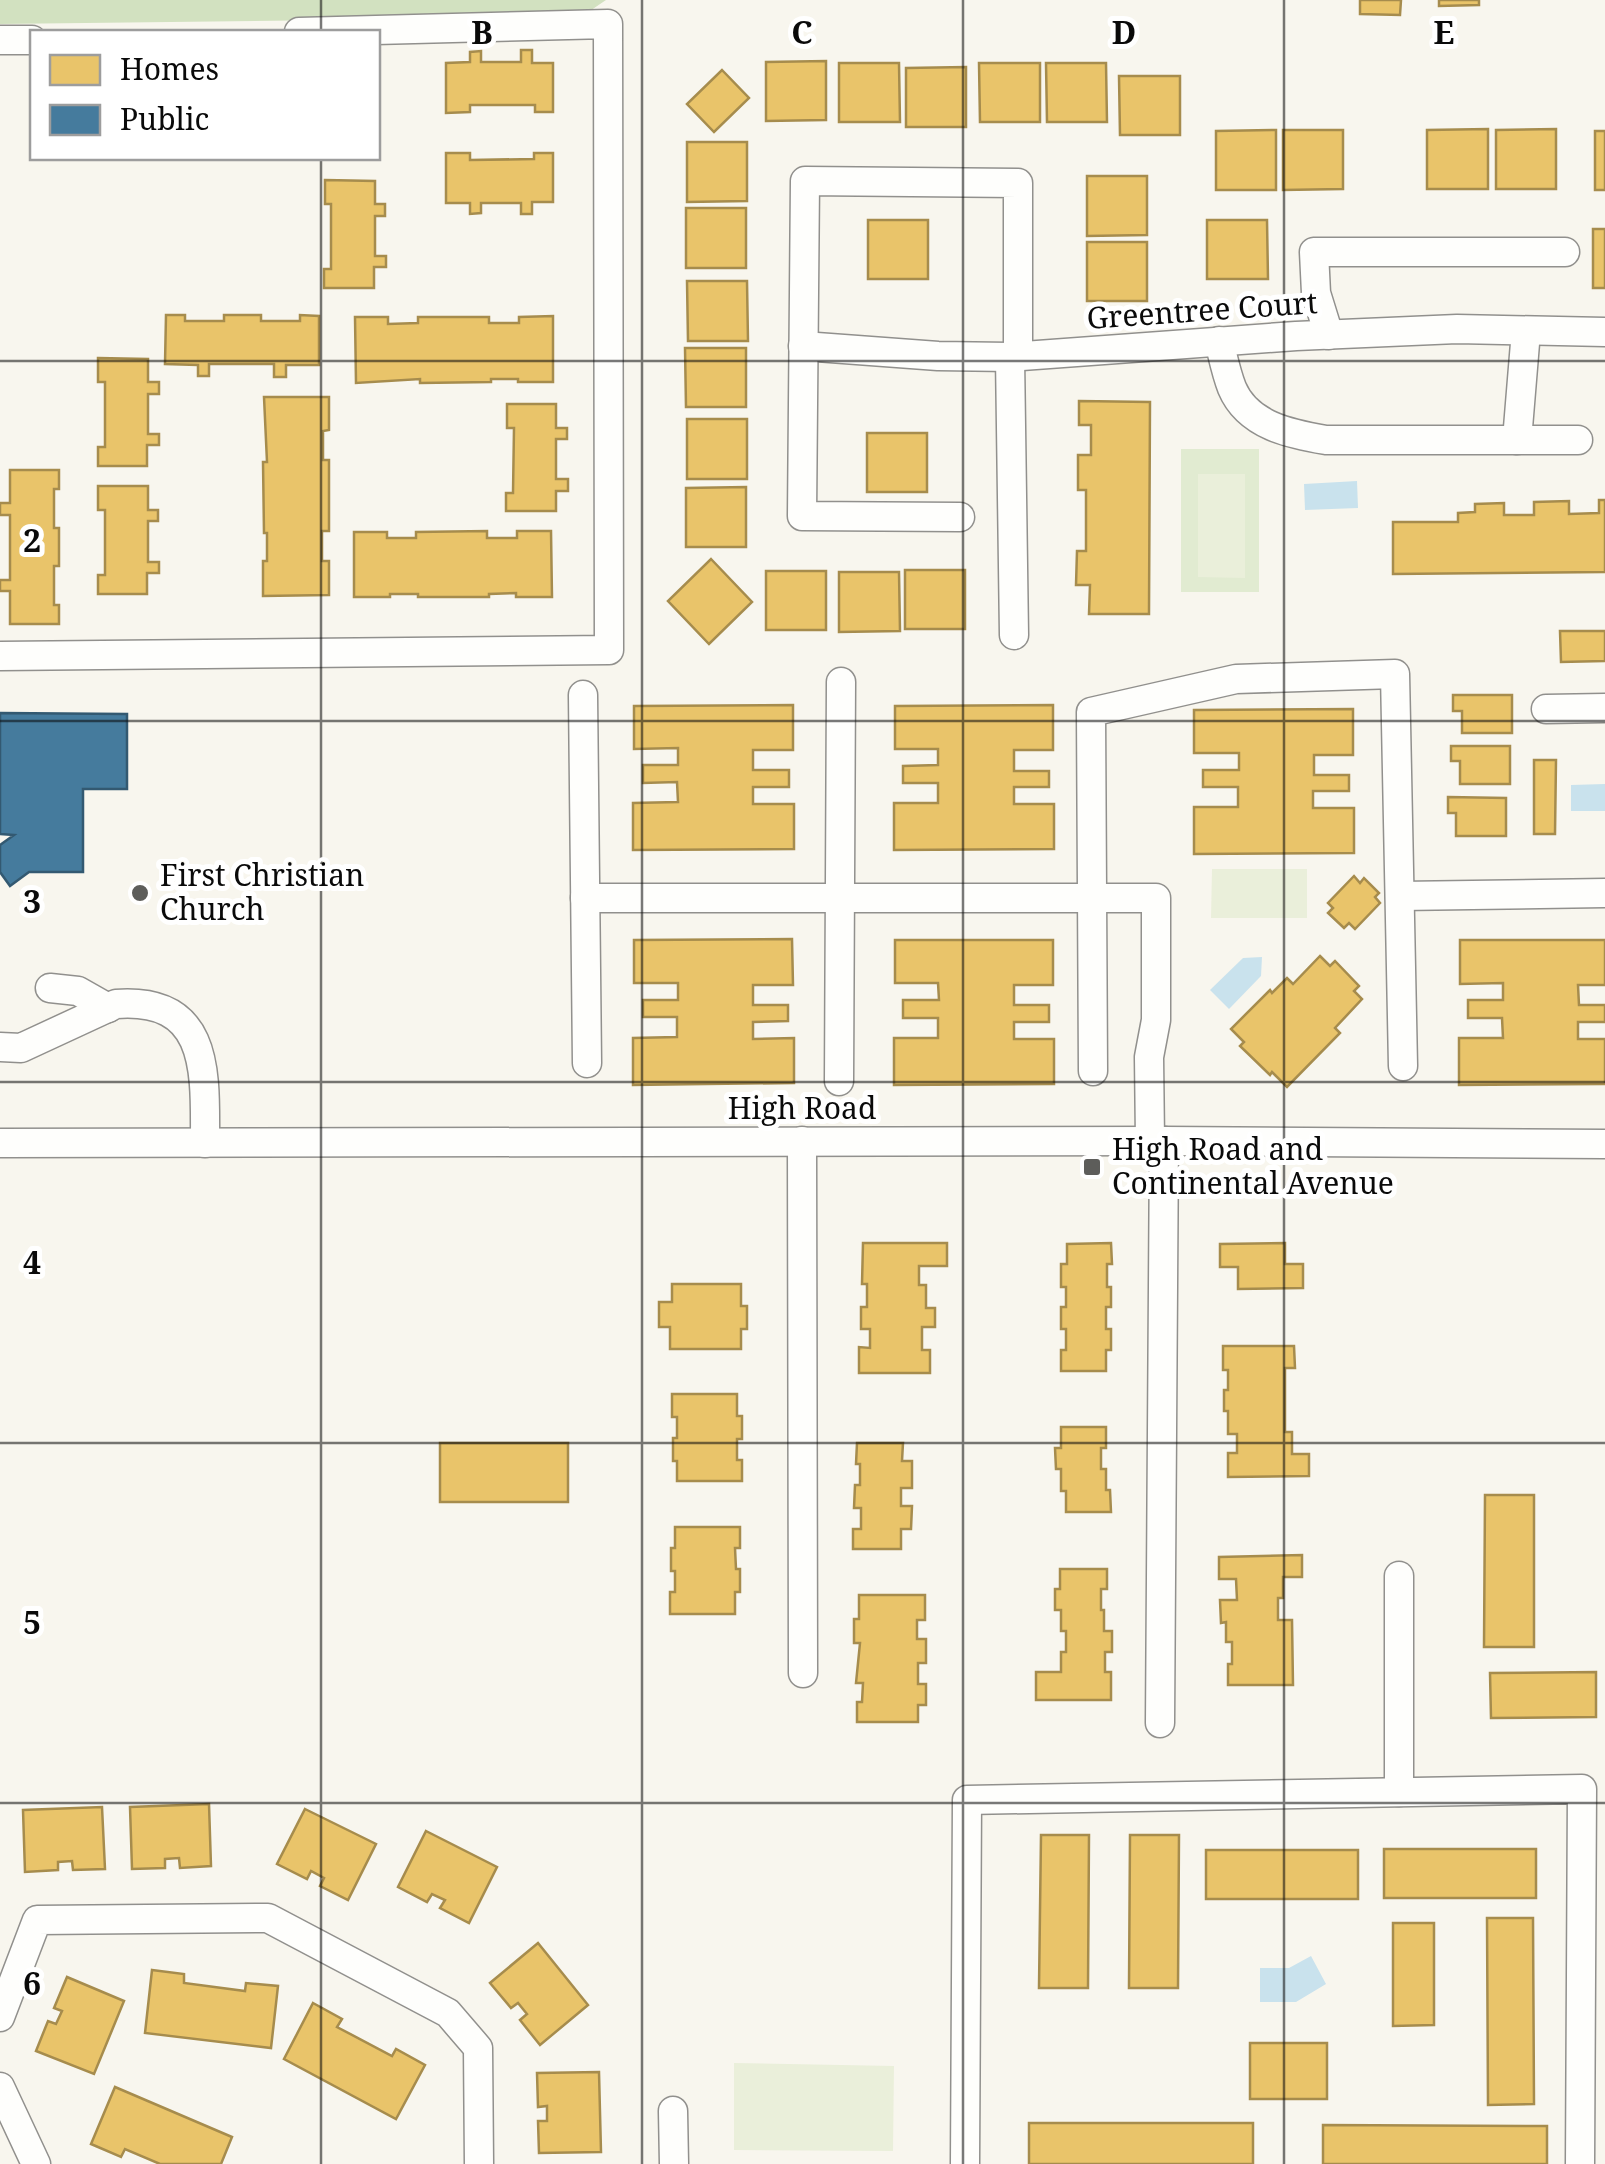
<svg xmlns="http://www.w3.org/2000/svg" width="1605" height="2164" font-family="'Noto Serif',serif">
<rect width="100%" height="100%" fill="#f8f6ee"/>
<rect fill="#e1ebd1" x="1181" y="449" width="78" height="143"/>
<path fill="#d2e1c0" d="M0 0H606L581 17 0 24Z"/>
<g fill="#eaefda">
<path d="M1198 474H1245V578L1198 577Z"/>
<path d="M1212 869H1307V918H1211Z"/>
<path d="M734 2063 894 2066 893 2151 734 2150Z"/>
</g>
<g fill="#c9e2ed">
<path d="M1357 481 1358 508 1305 510 1304 484Z"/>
<path d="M1605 784V811H1571V785Z"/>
<path d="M1262 957 1261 976 1229 1009 1210 990 1243 958Z"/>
<path d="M1311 1956 1326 1984 1296 2002H1260V1968H1289Z"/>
</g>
<g fill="#e9c46a" stroke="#a68c4d" stroke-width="2.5">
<path d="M1360 0H1401L1400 15 1360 14Z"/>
<path d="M1439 0H1479V5L1439 6Z"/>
<path d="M521 50H532V63H553V112H535V105H470V112L446 113V63L470 62V52L481 51V62H521Z"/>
<path d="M826 61V120L766 121V62Z"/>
<path d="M839 63H899L900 122H839Z"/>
<path d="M979 63H1040V122H980Z"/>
<path d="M1046 63H1106L1107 122H1047Z"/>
<path d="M966 67V127H906V68Z"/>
<path d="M722 70 749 98 714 132 687 104Z"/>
<path d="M1119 76H1180V135H1120Z"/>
<path d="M1488 129V189H1427V130Z"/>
<path d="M1556 129V189H1496V130Z"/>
<path d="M1276 130V190H1216V131Z"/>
<path d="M1283 130H1343V189L1283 190Z"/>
<rect x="1595" y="131" width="10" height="59"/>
<path d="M687 142H747V201L687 202Z"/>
<path d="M446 153H470V160L534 159V153H553V202H532V214H521V203H481V213L470 214V203H446Z"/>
<path d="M1087 176H1147V235L1087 236Z"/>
<path d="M325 180 375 181V204H385V216H375V256H386V267H374V288H324V269H331V204H325Z"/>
<rect x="686" y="208" width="60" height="60"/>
<rect x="868" y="220" width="60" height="59"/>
<path d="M1207 220H1267L1268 279H1207Z"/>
<rect x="1593" y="229" width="12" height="59"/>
<rect x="1087" y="242" width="60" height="59"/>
<path d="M687 281H747L748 341H688Z"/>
<path d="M166 315H185V321H224V315H261V321H300V315L319 316V365H286V377H274V364H209V376H198V365L165 364Z"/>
<path d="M553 316V382H518V379H491V382L420 383V379L356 383 355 317H388V324L418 323V317H489V323H519V317Z"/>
<path d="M685 348H746V407H686Z"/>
<path d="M98 358 148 359V382H159V394H148V434H159V445H147V466H98V447H105V382H98Z"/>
<path d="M264 397H329V430L323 431V460H329V531H322V561H329V595L263 596V561H267V533H264L263 462H267Z"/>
<path d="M1079 401 1150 402 1149 614H1089L1090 585H1076L1077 551H1086V490H1078V455H1091V425H1079Z"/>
<path d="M507 404H556V428H567V439H556V479H568V491H556V511H506V493H513L514 428H507Z"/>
<rect x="687" y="419" width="60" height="60"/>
<rect x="867" y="433" width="60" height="59"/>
<path d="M10 470H59V489H54V528H59V566H54V605H59V624H10V591H0V580H10V515H0V503H10Z"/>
<path d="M98 486H148V510H158V521H148V562H159V573H147V594H98V575H105V510H98Z"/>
<path d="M746 487V547H686V488Z"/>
<path d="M1599 500H1605V572L1393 574V522H1458V513L1475 512V504L1504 503V515H1534V502L1569 501V514L1599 513Z"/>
<path d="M487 531V538H517V531H551L552 597H516V593L489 594V597H418V594H390V597H354V532H387V538H416V532Z"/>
<path d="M711 559 752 602 709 644 668 601Z"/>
<rect x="905" y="570" width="60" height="59"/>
<rect x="766" y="571" width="60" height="59"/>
<path d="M839 572H899L900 631 839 632Z"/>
<path d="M1560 631H1605V661L1561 662Z"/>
<path d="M1453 695H1512V733H1462V711H1453Z"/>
<path d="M793 705V750H753V770H789V787H753V804H794V849L633 850V803L678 802 677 782 643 783V765H678V748L634 749V706Z"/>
<path d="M1053 705V750H1014V771H1049V787H1014V804H1054V849L894 850V803H938V783H903V766L938 765V749H895V706Z"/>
<path d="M1353 709V755H1314V775H1349V791H1313V808H1354V853L1194 854V807H1238V787H1203V770H1239V753H1194V710Z"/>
<path d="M1451 746H1510V784H1460V761H1451Z"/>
<path d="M1534 760H1556L1555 834H1534Z"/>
<path d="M1448 797 1506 798V836H1456V813H1448Z"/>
<path d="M1354 876 1360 883 1364 878 1379 893 1375 897 1380 903 1355 929 1349 923 1344 928 1328 913 1333 908 1328 903Z"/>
<path d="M792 939 793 985H753V1005H788V1021L753 1022V1039L794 1038V1083L633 1085V1038L677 1037V1017H643V1000H678V983H634V940Z"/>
<path d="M895 940H1053V985H1014V1005H1049V1022H1014V1039H1054V1084L894 1085V1038H938V1018H903V1000H939L938 983H895Z"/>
<path d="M1460 940H1605V985H1578L1579 1005H1605V1022H1578V1039H1605V1084L1459 1085V1038H1503L1502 1018H1468V1000H1503V983L1460 984Z"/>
<path d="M1320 956 1330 966 1335 961 1359 986 1354 991 1362 999 1335 1028 1340 1033 1287 1087 1272 1072 1270 1075 1240 1046 1244 1042 1231 1029 1270 990 1272 993 1287 978 1293 984Z"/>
<path d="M863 1243H947V1266H919V1285H926V1308H935V1327H922V1350H930V1373H859V1347L870 1348V1329H861V1307H867V1284H862Z"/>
<path d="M1111 1243 1112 1264H1107V1287H1111V1307H1106V1329H1111V1350H1106V1371H1061V1350H1066V1329H1061V1307H1066V1287H1061V1264H1067V1244Z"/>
<path d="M1285 1243V1264H1303V1288L1238 1289V1267H1220V1244Z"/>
<path d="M672 1284H741V1306H747V1329H741V1349H670V1327H659V1302H672Z"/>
<path d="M1223 1346H1294L1295 1368H1285V1432H1292V1454H1309V1476L1228 1477V1453H1237V1434H1228V1411H1224V1390H1228V1370H1223Z"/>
<path d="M672 1394H737V1416H742V1439H737V1460H742V1481H677V1461H673V1438H677V1417H672Z"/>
<path d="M1061 1427H1106V1448H1101V1469H1106V1490H1110L1111 1512H1066V1491H1061V1469H1056L1055 1448H1061Z"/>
<rect x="440" y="1443" width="128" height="59"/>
<path d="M857 1443H903L902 1461H912V1488H901V1506H912L911 1529H901V1549H853V1529H861V1508H854L855 1485H860V1464H856Z"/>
<path d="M1485 1495H1534V1647H1484Z"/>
<path d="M675 1527H740V1548H735L736 1569H740V1592H735V1614H670V1592H675V1571H671V1548H675Z"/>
<path d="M1302 1555V1577H1283V1598H1278V1620H1292L1293 1685H1228V1664H1232V1642H1226V1622L1221 1623 1220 1600H1237L1236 1579H1219V1557Z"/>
<path d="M1060 1569H1107V1589H1101V1610H1104V1631H1112V1652H1105V1672H1111V1700H1036V1672H1061V1652H1066V1631H1061V1610H1055V1589H1060Z"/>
<path d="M859 1595H925V1620H917V1639H926V1663H918V1684H926V1705H918V1722H857V1702H862L863 1683H856L860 1643H854V1619H859Z"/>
<path d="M1596 1672V1717L1491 1718 1490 1673Z"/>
<path d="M209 1804 211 1866 180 1868 179 1858 165 1859V1868L132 1869 130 1807Z"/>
<path d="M102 1807 105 1869 73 1870 72 1861 58 1862V1870L25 1872 23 1810Z"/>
<path d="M305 1809 376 1844 348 1900 320 1886 324 1878 311 1871 307 1879 277 1864Z"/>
<path d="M426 1831 497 1867 469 1923 440 1908 445 1900 432 1894 427 1902 398 1887Z"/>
<path d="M1041 1835H1089L1088 1988H1039Z"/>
<path d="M1130 1835H1179L1178 1988H1129Z"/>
<rect x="1384" y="1849" width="152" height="49"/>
<rect x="1206" y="1850" width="152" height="49"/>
<path d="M1487 1918H1533L1534 2104 1488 2105Z"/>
<path d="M1393 1923H1434V2025L1393 2026Z"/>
<path d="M538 1943 588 2005 540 2045 520 2020 527 2014 518 2003 511 2008 490 1983Z"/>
<path d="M152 1970 184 1974V1983L245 1991 246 1983 278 1986 271 2048 145 2033Z"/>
<path d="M67 1977 124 2001 94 2074 36 2051 48 2021 56 2024 62 2011 54 2008Z"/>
<path d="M313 2003 342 2019 337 2027 392 2056 396 2049 425 2065 396 2119 284 2059Z"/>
<rect x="1250" y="2043" width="77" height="56"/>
<path d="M599 2072 601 2152 539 2153 538 2121H547V2106L538 2107 537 2073Z"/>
<path d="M115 2087 232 2137 221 2164H160L125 2149 121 2157 91 2144Z"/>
<rect x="1029" y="2123" width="224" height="41"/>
<path d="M1323 2125 1547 2126V2164H1323Z"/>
</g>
<path fill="#457b9d" stroke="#335971" stroke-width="2.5" d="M0 713 127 714V789H83V872H29L10 886 0 872V845L14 835 0 834Z"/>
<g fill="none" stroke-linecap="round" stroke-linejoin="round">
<defs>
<g id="minor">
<path d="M0 40H32"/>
<path d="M1329 335 1316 293 1314 252H1565"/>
<path d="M1219 341C1223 357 1226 373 1232 388 1248 426 1291 434 1326 440H1578"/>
<path d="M803 346 938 356 1010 357 1296 336 1457 329 1605 332"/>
<path d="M1010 357 1014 635"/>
<path d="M1517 440 1526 331"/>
<path d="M960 517 802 516 805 181 1018 183V356"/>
<path d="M0 656 609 650 608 24 299 32"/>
<path d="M583 695 587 1063"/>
<path d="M1546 709 1605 708"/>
<path d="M1400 896 1605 893"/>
<path d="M585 898H1156V1020L1149 1057 1150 1141"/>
<path d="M50 988 78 991 108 1008"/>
<path d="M0 1047 21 1048 116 1004C211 997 205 1074 205 1143"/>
<path d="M1093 1071 1091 712 1236 679 1395 674 1403 1066"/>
<path d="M839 1081 841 682"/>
<path d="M802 1141 803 1673"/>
<path d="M0 1143 1164 1141 1605 1144"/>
<path d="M1399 1576V1792"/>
<path d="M1160 1723 1164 1141"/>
<path d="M0 2017 37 1920 268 1918 448 2013 478 2048 479 2164"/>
<path d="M0 2087 36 2164"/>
<path d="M673 2111 674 2164"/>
<path d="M965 2164 967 1800 1582 1789 1580 2164"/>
</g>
</defs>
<use href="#minor" stroke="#91908d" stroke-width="31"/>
<use href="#minor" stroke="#fefefc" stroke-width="28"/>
</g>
<path fill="none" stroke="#0a0a0a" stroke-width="2.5" stroke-opacity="0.55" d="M321 0V32M642 0V2164M963 0V2164M1284 0V2164M321 158V2164M0 361H1605M0 721H1605M0 1082H1605M0 1443H1605M0 1803H1605"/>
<g fill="#5d5d5a" stroke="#fff" stroke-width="4">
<circle cx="140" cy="893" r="10"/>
<rect x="1082" y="1157" width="20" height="20" rx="5"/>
</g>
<g text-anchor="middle" stroke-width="10" stroke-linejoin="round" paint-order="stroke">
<g font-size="30" fill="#0a0a0a" stroke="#fff">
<text transform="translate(1202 311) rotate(-4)" y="10">Greentree Court</text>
<text x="802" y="1119">High Road</text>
</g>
<g font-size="30" fill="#0a0a0a" stroke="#fff" text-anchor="start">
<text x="160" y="886">First Christian<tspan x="160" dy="34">Church</tspan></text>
<text x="1112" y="1160">High Road and<tspan x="1112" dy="34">Continental Avenue</tspan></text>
</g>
</g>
<g font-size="32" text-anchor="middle" font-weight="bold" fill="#0a0a0a" stroke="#fff" stroke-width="10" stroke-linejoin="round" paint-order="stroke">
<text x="482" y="44">B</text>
<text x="802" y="44">C</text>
<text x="1124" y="44">D</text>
<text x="1444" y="44">E</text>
<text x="32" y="552">2</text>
<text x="32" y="913">3</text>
<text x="32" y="1274">4</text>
<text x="32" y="1634">5</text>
<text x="32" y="1995">6</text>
</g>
<rect x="30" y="30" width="350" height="130" fill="#ffffff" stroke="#9d9d9d" stroke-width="2.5"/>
<rect x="50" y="55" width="50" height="30" fill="#e9c46a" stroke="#9d9d9d" stroke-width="2.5"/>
<text x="120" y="80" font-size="30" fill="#0a0a0a">Homes</text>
<rect x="50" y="105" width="50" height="30" fill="#457b9d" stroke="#9d9d9d" stroke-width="2.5"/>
<text x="120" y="130" font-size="30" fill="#0a0a0a">Public</text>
</svg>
